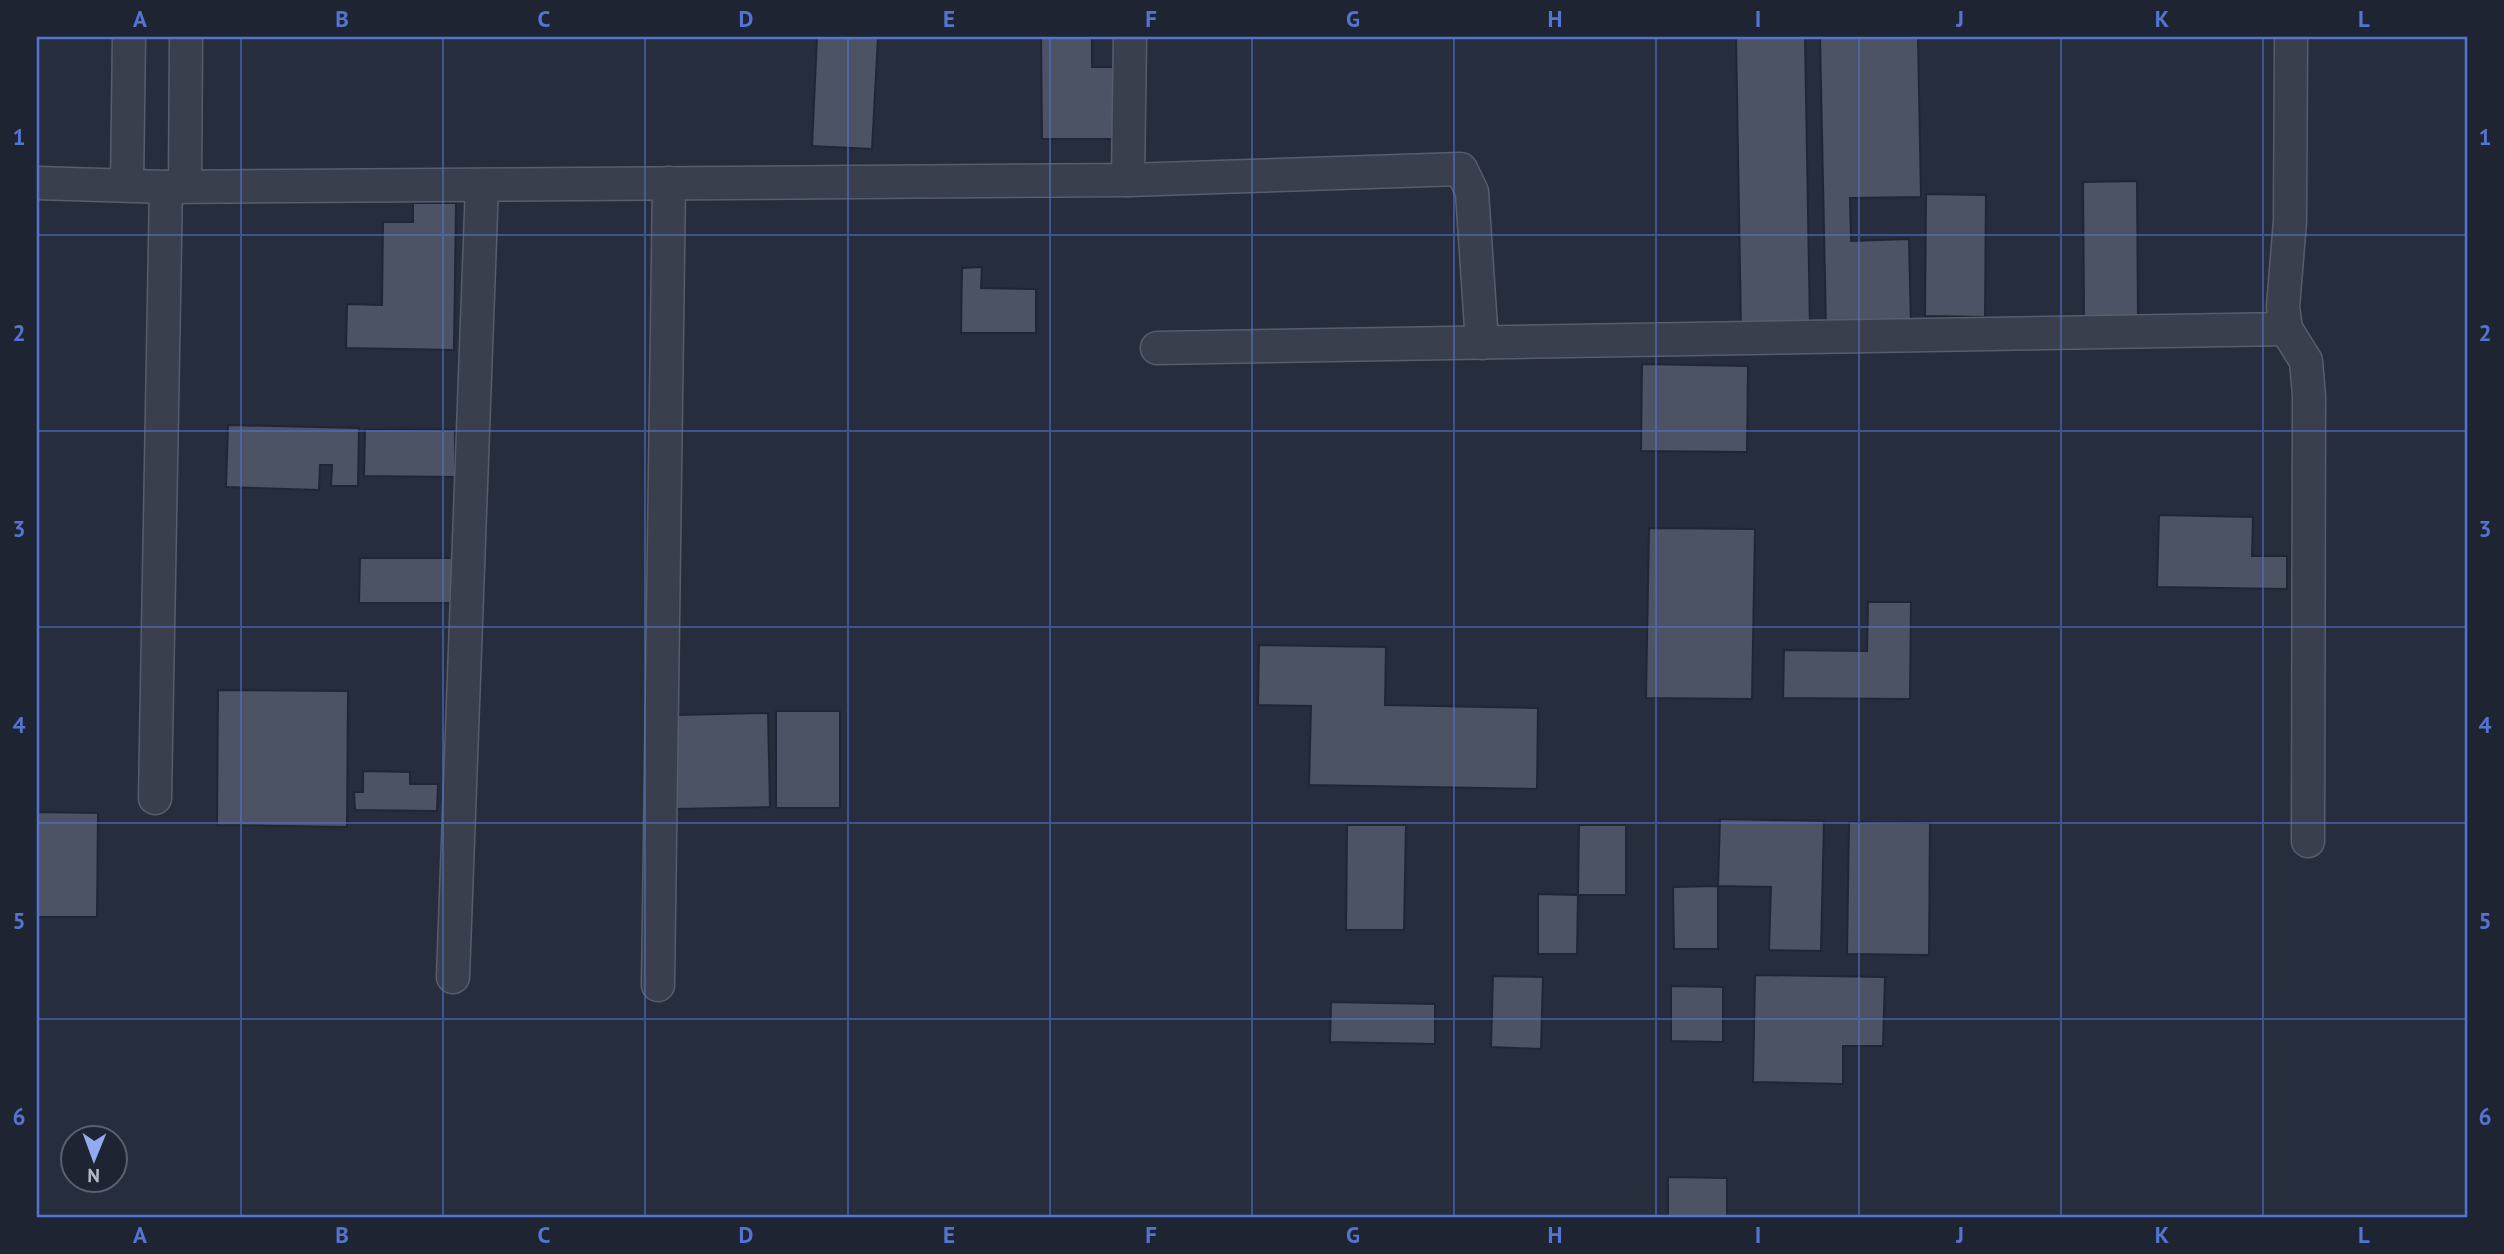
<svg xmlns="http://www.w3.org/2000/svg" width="2504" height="1254" font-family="'PT Sans',sans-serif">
<rect width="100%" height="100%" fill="#262d3c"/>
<g fill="#4c5365" stroke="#212634" stroke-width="2">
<path d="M817 37H878L872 149 812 146Z"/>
<path d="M1041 37H1092V67H1114L1115 139H1042Z"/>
<path d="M1736 37H1805L1810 328 1741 330Z"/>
<path d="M1820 37H1918L1921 197 1850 198 1851 241 1909 239 1911 328 1826 329Z"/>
<path d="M2137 181 2138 316H2084L2083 182Z"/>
<path d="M1926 194 1986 195 1985 317 1925 316Z"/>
<path d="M413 203H456L454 350 346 348 347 304 382 305 383 222H413Z"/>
<path d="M982 267 981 288 1036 289V333H961L962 268Z"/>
<path d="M1642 364 1748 366 1747 452 1641 451Z"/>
<path d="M228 425 359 428 358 486H331L332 465H320L319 490 226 487Z"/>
<path d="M365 429 455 430V477L364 476Z"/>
<path d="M2159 515 2253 517 2252 556H2287V589L2157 587Z"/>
<path d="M1649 528 1755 529 1752 699 1646 698Z"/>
<path d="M360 558H457L456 603H359Z"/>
<path d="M1868 602H1911L1910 699 1783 698 1784 650 1867 651Z"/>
<path d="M1259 645 1386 647 1385 705 1538 708 1537 789 1309 785 1311 706 1258 705Z"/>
<path d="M218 690 348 691 347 827 217 825Z"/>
<rect x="776" y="711" width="64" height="97"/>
<path d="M768 713 770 807 676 809 675 715Z"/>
<path d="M363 771 410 772V784H438L437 811 355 810 354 792H363Z"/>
<path d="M37 812 98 813 97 917H37Z"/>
<path d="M1720 819 1824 821 1821 951 1769 950 1771 887 1718 886Z"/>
<path d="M1849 822 1930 823 1929 955 1847 954Z"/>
<path d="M1347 825H1406L1404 930H1346Z"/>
<path d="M1579 825H1626V895H1578Z"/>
<path d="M1718 886V949H1674L1673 887Z"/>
<path d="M1538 894 1578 895 1577 954H1538Z"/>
<path d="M1755 975 1885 977 1883 1046H1843V1084L1753 1082Z"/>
<path d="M1493 976 1543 977 1541 1049 1491 1047Z"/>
<path d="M1671 986 1723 987V1042L1671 1041Z"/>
<path d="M1331 1002 1435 1004V1044L1330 1042Z"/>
<path d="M1668 1177 1727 1178V1217H1668Z"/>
</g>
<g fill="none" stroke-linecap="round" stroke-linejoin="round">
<defs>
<g id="street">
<path d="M2291 37 2290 221 2283 307 2286 329 2306 361 2309 396 2308 841"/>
<path d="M1128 180 1461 169 1472 192 1482 343"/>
<path d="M37 183 166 187 1128 180 1130 37"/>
<path d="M127 185 129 37"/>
<path d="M185 186 186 37"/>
<path d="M1157 348 2286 329"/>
<path d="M155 798 166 187"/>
<path d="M453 977 482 185"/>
<path d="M658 985 669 183"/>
</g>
</defs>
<use href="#street" stroke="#585d6b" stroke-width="35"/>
<use href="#street" stroke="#3a3f4d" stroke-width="32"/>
</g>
<path fill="none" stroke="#5374d2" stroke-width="2" stroke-opacity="0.55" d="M241 37V1217M443 37V1217M645 37V1217M848 37V1217M1050 37V1217M1252 37V1217M1454 37V1217M1656 37V1217M1859 37V1217M2061 37V1217M2263 37V1217M37 235H2467M37 431H2467M37 627H2467M37 823H2467M37 1019H2467"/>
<rect width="2504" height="1254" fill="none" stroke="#1f2432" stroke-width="77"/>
<g transform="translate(94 1159) rotate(181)"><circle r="33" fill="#1f2432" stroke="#5b606e" stroke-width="2"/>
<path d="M0-5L12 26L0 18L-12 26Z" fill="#92abf0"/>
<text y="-10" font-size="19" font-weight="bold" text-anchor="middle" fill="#b6bac8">N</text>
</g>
<rect x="38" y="38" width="2428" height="1178" fill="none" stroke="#5374d2" stroke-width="2.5"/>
<g font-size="23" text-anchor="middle" font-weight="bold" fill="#5374d2">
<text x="140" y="27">A</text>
<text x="342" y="27">B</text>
<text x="544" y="27">C</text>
<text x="746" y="27">D</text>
<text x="949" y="27">E</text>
<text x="1151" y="27">F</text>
<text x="1353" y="27">G</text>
<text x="1555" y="27">H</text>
<text x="1758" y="27">I</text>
<text x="1960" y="27">J</text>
<text x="2162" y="27">K</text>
<text x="2364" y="27">L</text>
<text x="19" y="145">1</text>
<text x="2485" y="145">1</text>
<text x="19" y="341">2</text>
<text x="2485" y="341">2</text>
<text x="19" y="537">3</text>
<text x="2485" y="537">3</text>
<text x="19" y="733">4</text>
<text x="2485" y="733">4</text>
<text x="19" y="929">5</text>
<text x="2485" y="929">5</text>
<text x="19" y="1125">6</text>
<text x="2485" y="1125">6</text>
<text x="140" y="1243">A</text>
<text x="342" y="1243">B</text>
<text x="544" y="1243">C</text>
<text x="746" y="1243">D</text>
<text x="949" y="1243">E</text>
<text x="1151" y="1243">F</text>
<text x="1353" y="1243">G</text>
<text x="1555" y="1243">H</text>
<text x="1758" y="1243">I</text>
<text x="1960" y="1243">J</text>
<text x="2162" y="1243">K</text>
<text x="2364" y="1243">L</text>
</g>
</svg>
